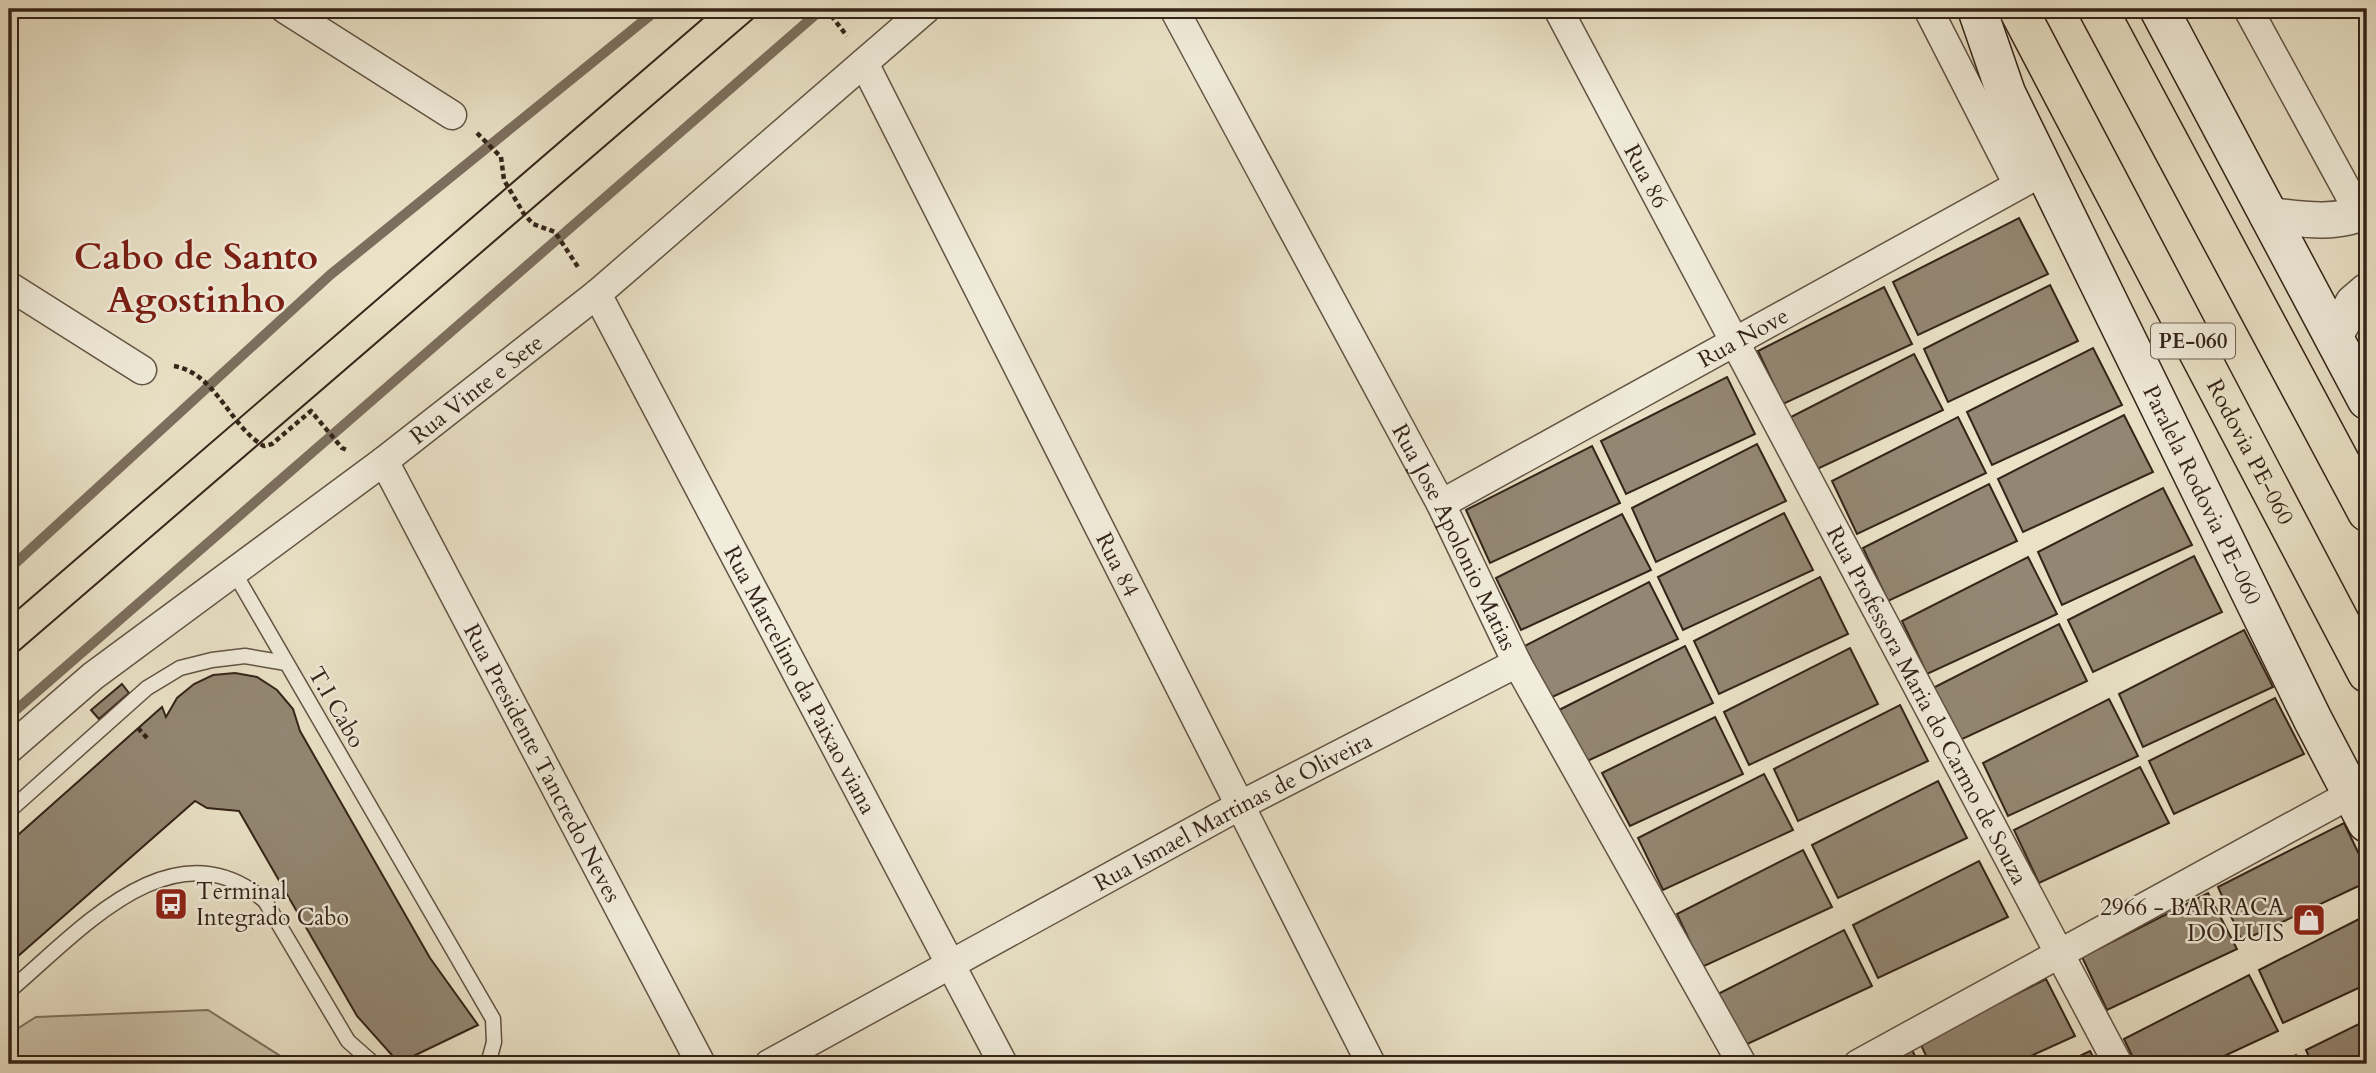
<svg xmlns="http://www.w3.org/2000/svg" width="2376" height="1073" font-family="Cardo,serif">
<rect width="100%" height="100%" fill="#eae2c7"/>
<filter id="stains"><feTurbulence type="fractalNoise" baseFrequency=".00286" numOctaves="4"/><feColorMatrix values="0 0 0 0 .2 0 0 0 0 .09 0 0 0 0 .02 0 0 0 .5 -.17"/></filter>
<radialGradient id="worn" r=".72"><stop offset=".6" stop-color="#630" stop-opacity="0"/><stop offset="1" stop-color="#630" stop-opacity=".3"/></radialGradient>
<path fill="#cbc2a9" stroke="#807361" stroke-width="2" d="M208 1010 293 1064H9V1034L36 1017Z"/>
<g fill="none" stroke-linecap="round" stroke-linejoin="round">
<g stroke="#7c6f5e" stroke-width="10">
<path d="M9 569 330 275 658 9"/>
<path d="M9 716 822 9"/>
</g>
</g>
<g fill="#938773" stroke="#342419" stroke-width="2">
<path d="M2019 218 2048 274 1918 335 1893 282Z"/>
<path d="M2050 285 2078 341 1948 402 1924 349Z"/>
<path d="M1884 287 1912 344 1783 404 1758 351Z"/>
<path d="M2093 348 2122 405 1992 465 1967 412Z"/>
<path d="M1914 354 1943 410 1813 471 1789 418Z"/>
<path d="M1727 377 1755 434 1626 494 1601 441Z"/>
<path d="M2124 415 2153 472 2023 532 1998 479Z"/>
<path d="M1958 417 1986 473 1857 534 1832 481Z"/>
<path d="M1757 444 1786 501 1656 562 1632 508Z"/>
<path d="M1592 446 1620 503 1490 563 1466 510Z"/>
<path d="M1989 484 2017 541 1888 601 1863 548Z"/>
<path d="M2163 488 2192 545 2062 605 2038 552Z"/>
<path d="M1784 513 1813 570 1683 630 1658 577Z"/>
<path d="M1622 514 1651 570 1521 630 1496 578Z"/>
<path d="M2194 556 2222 612 2093 672 2068 620Z"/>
<path d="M2028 557 2057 614 1927 674 1902 621Z"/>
<path d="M1820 577 1848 634 1719 694 1694 641Z"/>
<path d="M1649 582 1678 639 1548 699 1523 647Z"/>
<path d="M2059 624 2087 681 1958 741 1933 688Z"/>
<path d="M2244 630 2273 687 2143 747 2119 694Z"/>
<path d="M1685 646 1713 703 1583 763 1559 710Z"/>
<path d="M1850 648 1878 704 1749 765 1724 712Z"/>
<path d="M235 673 257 677 277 690 293 709 300 731 430 958 478 1025 399 1063 357 1016 239 811 207 808 195 801 9 964V843L162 707 166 717 177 698 194 684 213 675Z"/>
<path d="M122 684 129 693 99 719 91 710Z"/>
<path d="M2275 698 2304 754 2174 814 2149 761Z"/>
<path d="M2109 699 2138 756 2008 816 1983 763Z"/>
<path d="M1900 705 1928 761 1798 821 1774 769Z"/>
<path d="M1715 717 1743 774 1630 826 1602 773Z"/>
<path d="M2140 767 2169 823 2039 883 2014 830Z"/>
<path d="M1764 774 1793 830 1663 890 1638 838Z"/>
<path d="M1938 781 1967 838 1838 898 1812 845Z"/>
<path d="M2344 823 2367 871V882L2242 941 2218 887Z"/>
<path d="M1803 850 1832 907 1702 967 1677 914Z"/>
<path d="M1979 861 2008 917 1878 978 1853 925Z"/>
<path d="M2208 893 2237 949 2107 1010 2082 957Z"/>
<path d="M2367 915V984L2283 1023 2259 970Z"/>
<path d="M1844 930 1872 986 1743 1046 1718 994Z"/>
<path d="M2249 975 2278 1031 2207 1064H2136L2124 1039Z"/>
<path d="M2046 979 2075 1036 2013 1064H1930L1920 1043Z"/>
<path d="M2367 1020V1064H2312L2306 1050Z"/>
<path d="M1911 1048 1919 1064H1880Z"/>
<path d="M2090 1051 2097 1064H2063Z"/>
<path d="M2296 1055 2301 1064H2279Z"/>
</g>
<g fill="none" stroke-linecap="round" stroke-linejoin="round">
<defs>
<g id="service">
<path d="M234 572 493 1019 494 1042 488 1064"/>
<path d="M9 811 147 688 180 668 212 660 245 656 286 663"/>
<path d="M9 991C78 933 173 821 265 901L348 1041 374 1064"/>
</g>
<g id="minor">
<path d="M285 9 452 115"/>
<path id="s1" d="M1174 9 1441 504 1517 663 1742 1064"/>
<path id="s2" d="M1558 9 2118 1064"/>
<path d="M1928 9 2018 185"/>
<path d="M2248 9 2360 214"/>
<path id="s3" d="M864 63 1371 1064"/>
<path d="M9 286 142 370"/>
<path id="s4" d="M597 294 1003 1064"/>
<path id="s5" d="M384 461 701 1064"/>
<path id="s6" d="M1441 504 2044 171"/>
<path id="s7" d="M9 749 93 676 384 461 597 294 926 9"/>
<path id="s8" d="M769 1064 1239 806 1517 663"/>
<path d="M1858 1064 2351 794"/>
</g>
<g id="tertiary">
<path d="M2267 215C2299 219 2338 226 2367 210"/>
<path d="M2334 338 2353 303 2367 291"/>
</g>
<g id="secondary">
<path id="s9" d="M1977 9 2006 93 2313 720 2367 823"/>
<path d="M2159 9 2367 400"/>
</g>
<g id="trunk">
<path id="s10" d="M2018 9 2367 673"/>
<path d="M2098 9 2367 512"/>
</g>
</defs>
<use href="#service" stroke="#625444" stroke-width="17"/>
<use href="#minor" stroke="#625444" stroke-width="31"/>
<use href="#tertiary" stroke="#625444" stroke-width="38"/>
<use href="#secondary" stroke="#342419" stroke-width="41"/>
<use href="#trunk" stroke="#342419" stroke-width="41"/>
<g stroke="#342419" stroke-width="4.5" stroke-dasharray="5 3.5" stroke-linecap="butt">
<path d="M826 9 847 36"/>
<path d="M477 133 501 157 504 180 524 214 533 224 555 232 578 267"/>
<path d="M174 366C216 373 230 427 264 446L272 444 311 411 342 448 347 450"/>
<path d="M138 728 147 738"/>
</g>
<use href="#service" stroke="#f1ecdb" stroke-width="14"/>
<use href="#minor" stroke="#f1ecdb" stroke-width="28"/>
<use href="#tertiary" stroke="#f1ecdb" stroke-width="35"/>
<use href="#secondary" stroke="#f1ecdb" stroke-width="38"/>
<use href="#trunk" stroke="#eae2c7" stroke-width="38"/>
<g stroke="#342419" stroke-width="2">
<path d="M9 617 714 9"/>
<path d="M9 659 764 9"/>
</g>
</g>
<defs>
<symbol id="bus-square" viewBox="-11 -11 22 22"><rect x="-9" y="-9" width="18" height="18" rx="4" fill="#8f2418" stroke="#f1ecdb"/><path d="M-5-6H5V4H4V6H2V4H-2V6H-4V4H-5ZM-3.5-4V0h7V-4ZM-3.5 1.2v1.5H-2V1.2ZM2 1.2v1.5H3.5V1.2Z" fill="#fff"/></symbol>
<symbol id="shop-square" viewBox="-11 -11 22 22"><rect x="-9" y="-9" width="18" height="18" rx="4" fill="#8f2418" stroke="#f1ecdb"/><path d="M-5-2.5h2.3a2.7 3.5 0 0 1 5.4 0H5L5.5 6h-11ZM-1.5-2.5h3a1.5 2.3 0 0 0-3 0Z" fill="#fff"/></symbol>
</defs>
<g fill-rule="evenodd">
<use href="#bus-square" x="152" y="885" width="38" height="38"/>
<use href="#shop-square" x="2290" y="901" width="38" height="38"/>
</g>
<g text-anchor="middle" stroke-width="5" stroke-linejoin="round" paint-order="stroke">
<rect fill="#f1ecdb" stroke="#6d6053" stroke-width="2" x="2151" y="323.5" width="84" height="35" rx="5"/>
<g font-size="21" font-weight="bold" fill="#342419">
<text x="2193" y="348">PE-060</text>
</g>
<g font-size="23" fill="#342419" stroke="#f1ecdb">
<text dy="8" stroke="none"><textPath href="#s2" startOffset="189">Rua 86</textPath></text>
<text dy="8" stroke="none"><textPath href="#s6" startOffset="345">Rua Nove</textPath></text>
<text dy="8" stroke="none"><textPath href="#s7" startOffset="590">Rua Vinte e Sete</textPath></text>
<text dy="8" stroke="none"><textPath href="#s10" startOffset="500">Rodovia PE-060</textPath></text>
<text dy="8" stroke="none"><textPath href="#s9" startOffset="536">Paralela Rodovia PE-060</textPath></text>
<text dy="8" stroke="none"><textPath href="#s1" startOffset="598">Rua Jose Apolonio Matias</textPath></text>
<text dy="8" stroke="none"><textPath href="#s3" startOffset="562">Rua 84</textPath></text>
<text dy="8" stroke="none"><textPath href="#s4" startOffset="436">Rua Marcelino da Paixao viana</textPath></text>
<text dy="8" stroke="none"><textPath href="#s2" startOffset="788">Rua Professora Maria do Carmo de Souza</textPath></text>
<text transform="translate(337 707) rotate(60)" y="8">T.I Cabo</text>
<text dy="8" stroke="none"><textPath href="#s5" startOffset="341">Rua Presidente Tancredo Neves</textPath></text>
<text dy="8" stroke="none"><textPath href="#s8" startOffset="528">Rua Ismael Martinas de Oliveira</textPath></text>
</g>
<g font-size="23" fill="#342419" stroke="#f1ecdb" text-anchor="start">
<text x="196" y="899">Terminal<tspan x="196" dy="26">Integrado Cabo</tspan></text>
<text x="2284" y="915" text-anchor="end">2966 - BARRACA<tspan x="2284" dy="26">DO LUIS</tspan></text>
</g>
<g font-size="37" font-weight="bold" fill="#7a1f14" stroke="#f1ecdb">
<text x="196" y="269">Cabo de Santo<tspan x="196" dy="43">Agostinho</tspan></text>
</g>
</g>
<rect width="2376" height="1073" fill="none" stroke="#eae2c7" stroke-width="35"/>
<rect x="10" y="10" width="2355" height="1052" fill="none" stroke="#342419" stroke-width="3.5"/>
<rect x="18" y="18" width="2341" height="1038" fill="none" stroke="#342419" stroke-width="2"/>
<rect width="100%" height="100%" filter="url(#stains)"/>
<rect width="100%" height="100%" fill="url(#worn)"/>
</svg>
